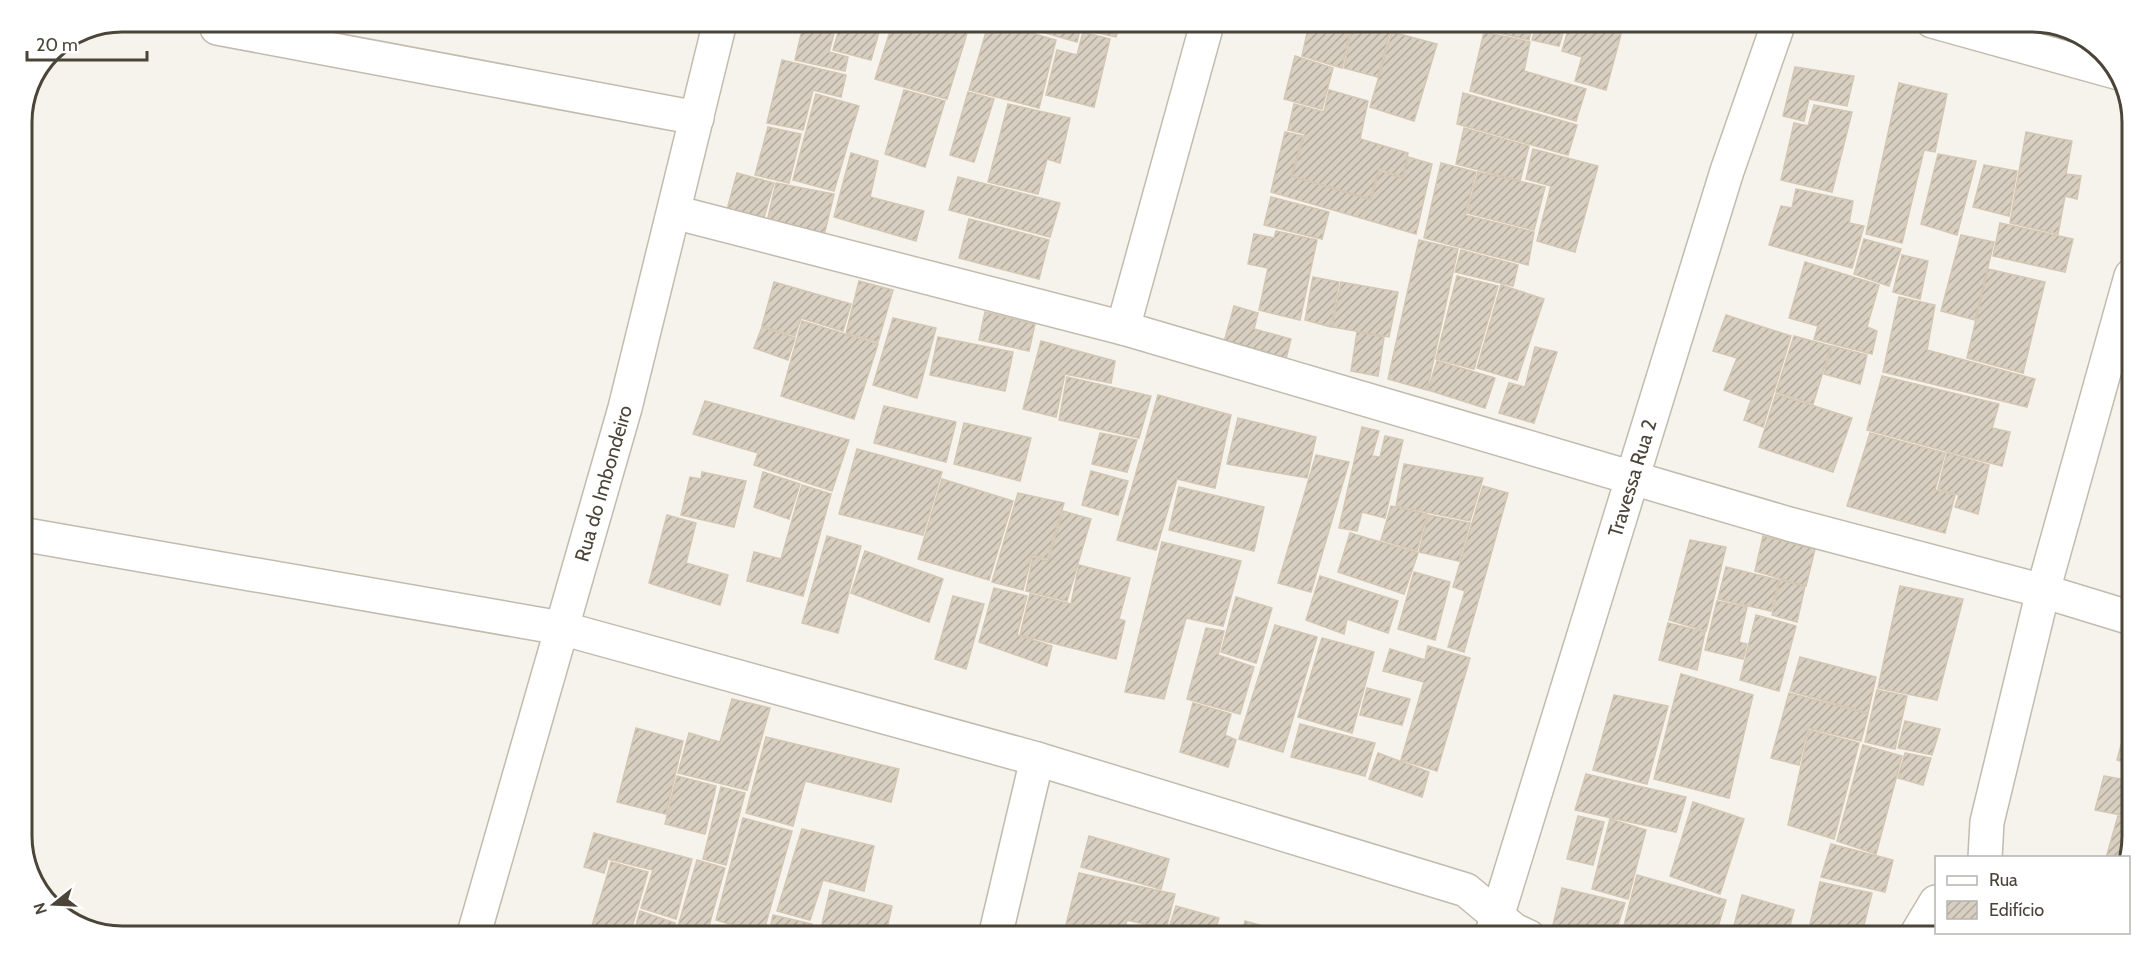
<svg xmlns="http://www.w3.org/2000/svg" width="2154" height="958" font-family="Cabin,sans-serif">
<defs>
<pattern id="building-hatch" width="6" height="6" patternUnits="userSpaceOnUse" patternTransform="scale(1.5)"><rect width="6" height="6" fill="#d8cfc1"/><path d="M-1 1l2-2M0 6l6-6M5 7l2-2" fill="none" stroke="#b1aa9e"/></pattern>
</defs>
<rect width="100%" height="100%" fill="#f6f3ec"/>
<g fill="url(#building-hatch)" stroke="#d3c7b4" stroke-width="1.5">
<path d="M1412 23 1410 32 1374 24Z"/>
<path d="M1483 23H1533L1529 40 1481 29Z"/>
<path d="M1537 23H1566L1559 46 1532 40Z"/>
<path d="M1570 23H1624L1606 90 1575 81 1582 57 1562 51Z"/>
<path d="M1309 24H1352L1342 68 1302 56Z"/>
<path d="M1353 24 1390 32 1378 77 1344 68Z"/>
<path d="M881 25 871 60 833 50 840 26Z"/>
<path d="M892 25H951L968 30 947 99 875 79Z"/>
<path d="M988 25H1004L1056 40 1039 108 969 90Z"/>
<path d="M1025 25H1081L1077 42 1024 27Z"/>
<path d="M1084 25H1120L1116 37 1083 30Z"/>
<path d="M803 26H836L829 52 848 57 845 71 795 60Z"/>
<path d="M1083 32 1110 39 1094 107 1046 95 1057 50 1077 55Z"/>
<path d="M1392 32 1437 44 1414 121 1370 107Z"/>
<path d="M1484 32 1530 42 1524 71 1586 89 1576 121 1470 91Z"/>
<path d="M1295 56 1333 68 1322 109 1284 99Z"/>
<path d="M782 60 846 75 841 97 813 90 803 130 767 123Z"/>
<path d="M1795 67 1854 76 1847 106 1809 99 1804 121 1783 116Z"/>
<path d="M1899 83 1947 94 1935 152 1924 150 1902 243 1866 234Z"/>
<path d="M904 90 945 101 925 167 885 154Z"/>
<path d="M1329 90 1368 101 1360 139 1408 153 1403 177 1379 169 1370 199 1292 176 1305 134 1288 130 1294 104 1324 112Z"/>
<path d="M968 92 994 99 974 162 950 155Z"/>
<path d="M1463 93 1577 125 1568 155 1457 124Z"/>
<path d="M816 94 859 106 834 191 793 180Z"/>
<path d="M1008 104 1070 118 1060 163 1047 159 1038 194 988 182Z"/>
<path d="M1814 105 1852 112 1832 192 1781 180 1794 123 1808 126Z"/>
<path d="M768 127 801 134 789 183 755 175Z"/>
<path d="M1464 128 1529 146 1520 181 1456 164Z"/>
<path d="M1285 132 1303 136 1291 176 1371 200 1379 171 1403 178 1408 157 1432 164 1416 234 1271 192Z"/>
<path d="M2026 132 2072 141 2066 174 2081 176 2077 199 2065 196 2058 234 2010 223Z"/>
<path d="M1533 149 1598 166 1575 252 1537 241 1551 186 1526 179Z"/>
<path d="M851 153 878 161 870 197 924 211 916 241 834 217Z"/>
<path d="M1938 154 1976 161 1957 235 1921 224Z"/>
<path d="M1441 163 1476 172 1465 215 1534 232 1528 265 1424 238Z"/>
<path d="M1984 165 2017 171 2009 216 1973 207Z"/>
<path d="M1478 172 1545 187 1534 230 1467 213Z"/>
<path d="M737 173 774 183 761 228 725 217Z"/>
<path d="M958 177 1060 203 1050 237 949 210Z"/>
<path d="M776 183 834 194 823 240 766 226Z"/>
<path d="M1796 189 1853 201 1849 223 1864 226 1852 268 1769 245 1781 206 1792 208Z"/>
<path d="M1271 197 1329 212 1322 239 1264 225Z"/>
<path d="M969 219 1049 240 1039 279 959 258Z"/>
<path d="M2000 223 2073 239 2065 272 1993 256Z"/>
<path d="M1276 231 1317 240 1300 320 1259 310 1268 268 1248 264 1254 234 1274 238Z"/>
<path d="M1961 235 1994 242 1975 320 1941 311Z"/>
<path d="M1864 239 1901 249 1889 286 1854 274Z"/>
<path d="M1419 240 1458 249 1427 390 1388 379Z"/>
<path d="M1461 250 1518 265 1513 286 1455 272Z"/>
<path d="M1902 255 1928 261 1920 299 1893 292Z"/>
<path d="M1805 262 1879 285 1867 327 1877 331 1872 354 1814 339 1818 326 1789 318Z"/>
<path d="M1988 269 2045 282 2023 373 1967 358Z"/>
<path d="M1457 276 1498 286 1474 369 1436 359Z"/>
<path d="M1313 277 1339 282 1331 327 1305 320Z"/>
<path d="M859 281 893 290 878 342 846 333Z"/>
<path d="M774 282 851 304 843 331 801 318 795 336 762 326Z"/>
<path d="M1341 282 1398 292 1389 337 1332 327Z"/>
<path d="M1501 285 1544 299 1517 380 1477 368Z"/>
<path d="M1899 297 1935 305 1927 350 2035 379 2027 407 1883 372Z"/>
<path d="M1234 306 1258 313 1254 329 1291 339 1283 371 1221 353Z"/>
<path d="M985 312 1035 324 1029 351 979 340Z"/>
<path d="M1726 315 1791 336 1763 427 1744 420 1751 400 1724 390 1737 358 1713 351Z"/>
<path d="M893 318 936 328 917 398 873 385Z"/>
<path d="M802 321 878 344 854 419 781 396Z"/>
<path d="M762 327 795 338 788 360 754 348Z"/>
<path d="M1357 332 1384 337 1378 376 1351 371Z"/>
<path d="M1794 336 1831 346 1813 404 1776 392Z"/>
<path d="M938 337 1013 352 1005 391 930 375Z"/>
<path d="M1041 341 1115 361 1111 383 1065 374 1056 417 1023 409Z"/>
<path d="M1832 346 1867 355 1860 384 1824 374Z"/>
<path d="M1535 347 1557 352 1534 423 1499 413 1509 383 1525 387Z"/>
<path d="M1437 361 1495 378 1485 408 1428 390Z"/>
<path d="M1882 376 1999 404 1992 428 2010 432 2002 466 1867 430Z"/>
<path d="M1067 377 1151 396 1139 438 1059 420Z"/>
<path d="M1776 394 1852 418 1833 472 1759 447Z"/>
<path d="M1158 395 1231 415 1215 488 1177 479 1156 550 1117 540Z"/>
<path d="M705 401 849 440 832 491 754 465 758 453 693 434Z"/>
<path d="M884 406 956 422 946 462 874 443Z"/>
<path d="M1238 418 1316 437 1307 478 1227 464Z"/>
<path d="M964 423 1031 438 1020 481 954 464Z"/>
<path d="M1362 427 1379 431 1372 456 1380 457 1385 436 1403 440 1385 518 1362 512 1357 531 1339 528Z"/>
<path d="M1100 433 1137 440 1127 472 1092 464Z"/>
<path d="M1870 433 1945 453 1935 490 1955 495 1945 533 1847 506Z"/>
<path d="M857 449 942 472 923 535 839 514Z"/>
<path d="M1947 453 1989 465 1978 514 1955 507 1959 495 1938 489Z"/>
<path d="M1316 455 1349 462 1311 592 1278 583Z"/>
<path d="M1404 464 1483 478 1470 521 1396 506Z"/>
<path d="M1091 471 1128 481 1118 515 1082 505Z"/>
<path d="M702 472 746 481 734 527 681 515 690 477 701 479Z"/>
<path d="M763 472 800 484 789 519 754 507Z"/>
<path d="M942 479 1013 501 989 580 918 559Z"/>
<path d="M802 485 831 494 803 596 747 581 754 552 781 559Z"/>
<path d="M1483 486 1508 493 1464 652 1448 647 1465 591 1453 587Z"/>
<path d="M1179 487 1264 507 1254 551 1169 530Z"/>
<path d="M1018 493 1064 503 1047 559 1032 555 1023 590 992 582Z"/>
<path d="M1391 506 1427 514 1417 551 1381 540Z"/>
<path d="M1063 511 1091 519 1067 601 1026 591 1033 557 1048 561Z"/>
<path d="M667 515 696 523 686 563 728 575 720 605 649 583Z"/>
<path d="M1428 515 1470 523 1459 561 1419 552Z"/>
<path d="M1350 533 1418 553 1404 594 1338 572Z"/>
<path d="M827 536 861 546 838 633 802 623Z"/>
<path d="M1763 536 1815 549 1806 586 1755 571Z"/>
<path d="M1690 540 1726 547 1706 631 1669 620Z"/>
<path d="M1162 542 1241 561 1223 626 1186 618 1164 699 1125 692Z"/>
<path d="M865 551 943 579 929 622 851 593Z"/>
<path d="M1079 565 1130 578 1119 619 1125 621 1116 659 1020 635 1030 594 1071 604Z"/>
<path d="M1726 567 1779 580 1771 611 1718 599Z"/>
<path d="M1414 572 1450 582 1435 640 1398 629Z"/>
<path d="M1320 576 1398 601 1388 633 1347 619 1344 634 1306 620Z"/>
<path d="M1780 580 1805 586 1797 622 1772 615Z"/>
<path d="M1900 586 1963 599 1937 700 1878 688Z"/>
<path d="M994 588 1027 596 1017 635 1052 646 1047 666 979 642Z"/>
<path d="M953 596 984 604 966 669 935 659Z"/>
<path d="M1236 597 1272 608 1256 663 1221 652Z"/>
<path d="M1717 601 1747 607 1739 642 1747 644 1743 659 1705 650Z"/>
<path d="M1756 615 1796 626 1779 691 1740 680Z"/>
<path d="M1668 623 1705 632 1697 670 1659 660Z"/>
<path d="M1275 625 1317 637 1283 752 1239 739Z"/>
<path d="M1206 628 1224 631 1218 655 1254 667 1240 714 1187 699Z"/>
<path d="M1322 638 1374 652 1352 733 1298 717Z"/>
<path d="M1428 646 1470 658 1437 771 1401 760 1424 682 1383 671 1390 649 1425 660Z"/>
<path d="M1800 657 1876 677 1868 713 1790 691Z"/>
<path d="M1681 674 1753 695 1729 798 1654 779Z"/>
<path d="M1367 688 1410 699 1402 725 1360 715Z"/>
<path d="M1877 690 1907 696 1895 749 1865 742Z"/>
<path d="M1789 693 1868 714 1861 741 1808 728 1799 765 1771 758Z"/>
<path d="M1614 695 1668 706 1647 784 1593 770Z"/>
<path d="M732 699 770 708 747 790 678 773 689 733 720 742Z"/>
<path d="M1193 703 1231 714 1225 735 1236 740 1228 767 1180 752Z"/>
<path d="M1905 721 1940 729 1932 755 1898 748Z"/>
<path d="M2127 723 2126 763 2117 760Z"/>
<path d="M1300 724 1375 743 1365 776 1291 757Z"/>
<path d="M636 728 683 741 666 814 617 802Z"/>
<path d="M1809 730 1859 743 1834 839 1788 825Z"/>
<path d="M766 737 899 769 891 802 805 781 793 826 746 813Z"/>
<path d="M1863 745 1902 756 1876 854 1837 841Z"/>
<path d="M1378 753 1429 772 1422 797 1369 779Z"/>
<path d="M1905 753 1931 758 1923 785 1898 778Z"/>
<path d="M1586 774 1686 797 1676 832 1575 810Z"/>
<path d="M677 776 716 786 705 834 665 824Z"/>
<path d="M2104 776 2126 780V816L2095 810Z"/>
<path d="M721 787 745 793 726 865 703 859Z"/>
<path d="M1693 802 1744 819 1720 894 1670 876Z"/>
<path d="M1578 816 1604 822 1593 865 1567 859Z"/>
<path d="M2118 816 2126 818 2125 858H2106Z"/>
<path d="M743 818 792 831 763 934 716 920Z"/>
<path d="M1610 819 1646 830 1628 899 1592 889Z"/>
<path d="M802 829 874 846 864 891 823 880 810 920 777 911Z"/>
<path d="M594 833 692 859 676 919 641 908 653 870 608 859 604 873 584 867Z"/>
<path d="M1089 836 1169 859 1161 889 1081 867Z"/>
<path d="M1831 844 1893 860 1885 892 1821 877Z"/>
<path d="M697 860 725 868 706 937H675Z"/>
<path d="M611 862 648 872 629 937 589 936Z"/>
<path d="M1079 873 1175 894 1166 929 1127 920 1123 937H1063Z"/>
<path d="M1637 875 1726 900 1715 937H1621Z"/>
<path d="M1820 882 1872 893 1861 937H1807Z"/>
<path d="M1562 888 1625 903 1614 937H1569L1551 933Z"/>
<path d="M830 890 892 906 885 937H819Z"/>
<path d="M1742 895 1794 910 1787 937H1731Z"/>
<path d="M1176 906 1219 918 1213 937H1176L1167 934Z"/>
<path d="M640 911 675 923 671 937H633Z"/>
<path d="M773 915 812 924 810 937H768Z"/>
<path d="M1245 921 1303 937H1241Z"/>
<path d="M715 926 755 937H712Z"/>
<path d="M1791 929 1806 932 1805 937H1789Z"/>
<path d="M1218 930 1240 935 1239 937H1217Z"/>
<path d="M2019 932H2048L2033 937H2019Z"/>
</g>
<g fill="none" stroke-linecap="round" stroke-linejoin="round">
<defs>
<g id="minor">
<path d="M1932 21 2119 73"/>
<path d="M217 28 697 118"/>
<path d="M674 212 1123 328 1789 524 2043 591 2128 617"/>
<path d="M1123 328 1207 24"/>
<path d="M21 534 561 628 1037 759 1466 890 1514 930 1529 937"/>
<path d="M1985 858 1987 822 2043 591 2131 276"/>
<path id="s1" d="M1492 933 1727 171 1779 22"/>
<path id="s2" d="M473 937 625 408 719 26"/>
<path d="M995 937 1037 759"/>
<path d="M1915 937 1936 902"/>
<path d="M1982 937V932"/>
</g>
</defs>
<use href="#minor" stroke="#c2bbae" stroke-width="36"/>
<use href="#minor" stroke="#fff" stroke-width="33"/>
</g>
<g text-anchor="middle" stroke-width="4.5" stroke-linejoin="round" paint-order="stroke">
<g font-size="20" fill="#4b4439" stroke="#fff">
<text dy="7" stroke="none"><textPath href="#s1" startOffset="476">Travessa Rua 2</textPath></text>
<text dy="7" stroke="none"><textPath href="#s2" startOffset="472">Rua do Imbondeiro</textPath></text>
</g>
</g>
<path d="M0 0H2154V958H0ZM122 32H2032A90 90 0 0 1 2122 122V836A90 90 0 0 1 2032 926H122A90 90 0 0 1 32 836V122A90 90 0 0 1 122 32Z" fill="#fff" fill-rule="evenodd"/>
<path fill="none" stroke="#4b4439" stroke-width="3" d="M122 32H2032A90 90 0 0 1 2122 122V836A90 90 0 0 1 2032 926H122A90 90 0 0 1 32 836V122A90 90 0 0 1 122 32Z"/>
<rect x="1935" y="856" width="195" height="78" fill="#ffffff" stroke="#b7b4b0" stroke-width="1.5"/>
<rect x="1947" y="876" width="30" height="9" fill="#ffffff" stroke="#b7b4b0" stroke-width="1.5"/>
<text x="1989" y="886" font-size="18" fill="#4b4439">Rua</text>
<rect x="1947" y="901" width="30" height="18" fill="url(#building-hatch)" stroke="#b7b4b0" stroke-width="1.5"/>
<text x="1989" y="916" font-size="18" fill="#4b4439">Edifício</text>
<g transform="translate(54 904) rotate(252)" stroke="#ffffff" stroke-width="4.5" paint-order="stroke">
<path d="M0-4.5L10 22L0 15L-10 22Z" fill="#4b4439"/>
<text y="-9" font-size="16" font-weight="bold" text-anchor="middle" fill="#4b4439">N</text>
</g>
<path d="M27 51v9h120v-9" fill="none" stroke="#4b4439" stroke-width="3"/>
<text x="36" y="51" font-size="18" fill="#4b4439" stroke="#ffffff" stroke-width="4.5" paint-order="stroke">20 m</text>
</svg>
